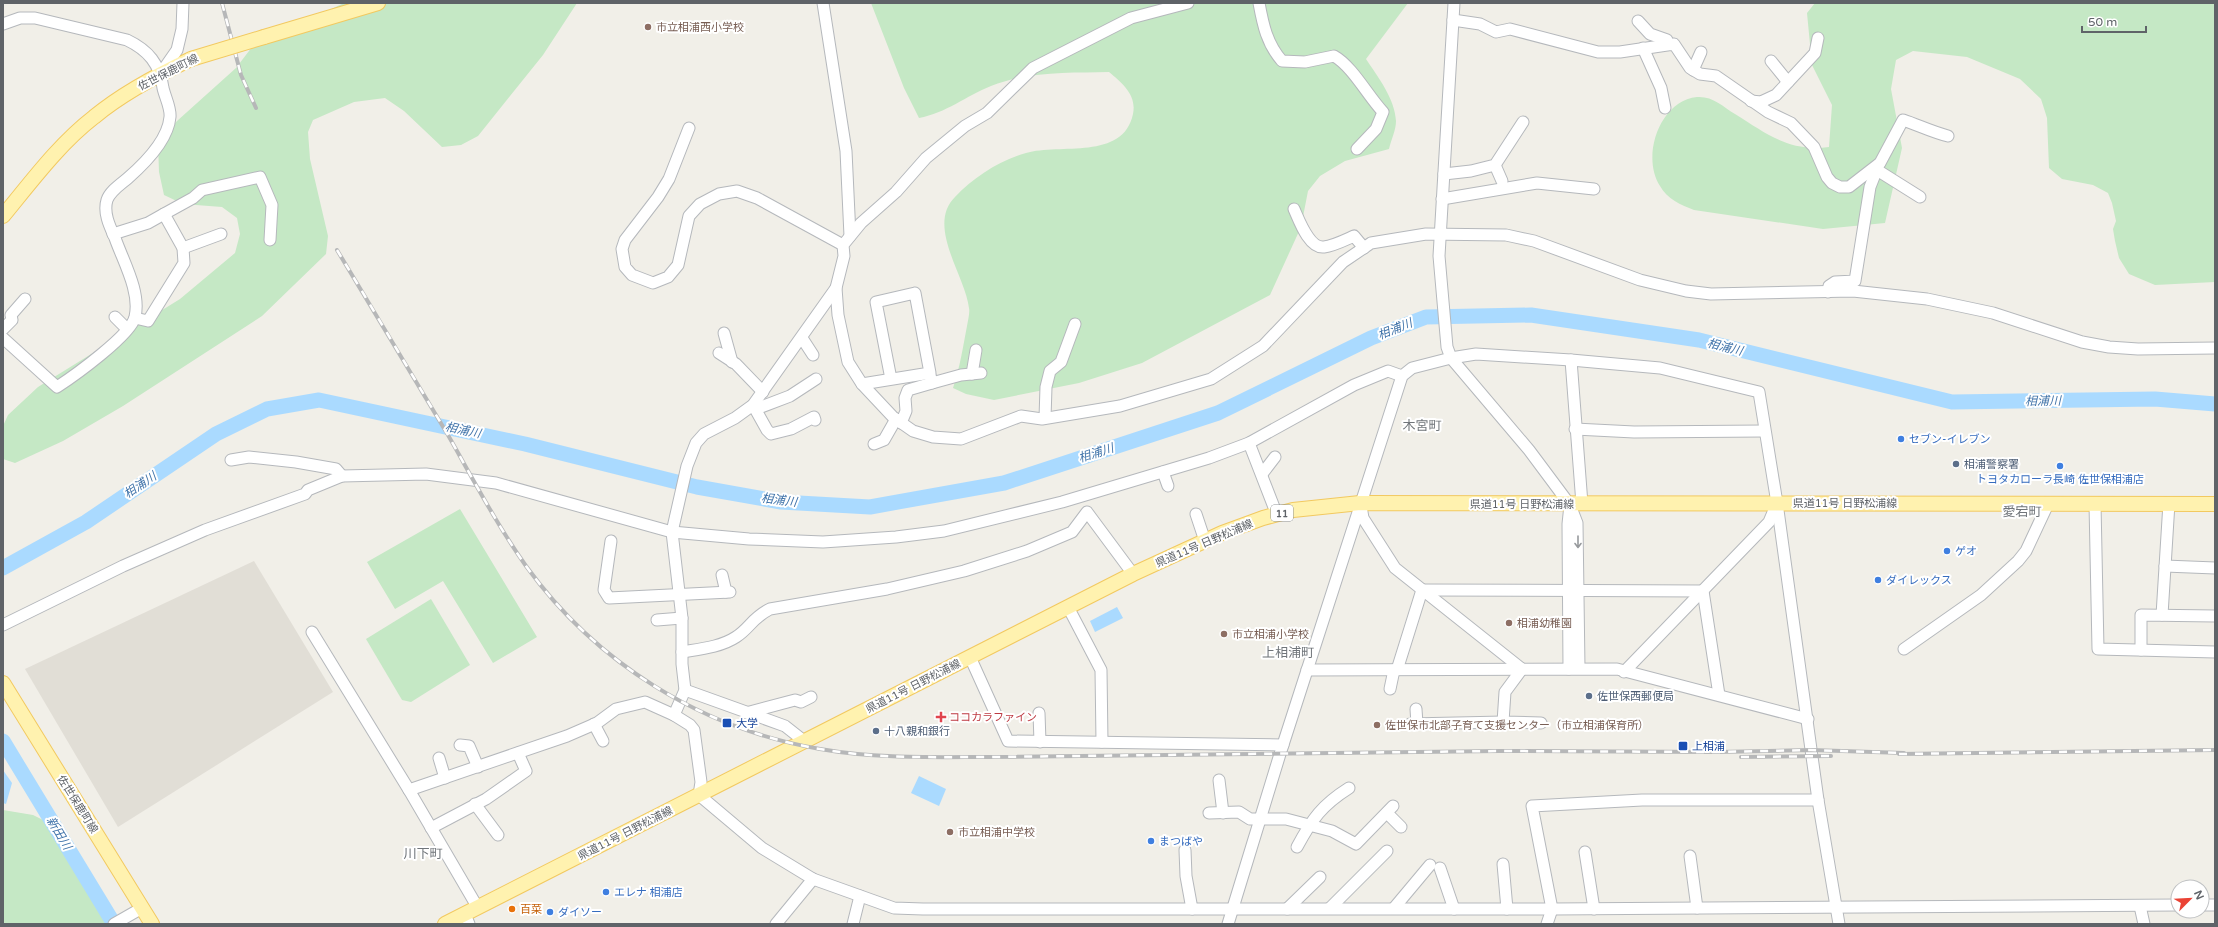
<svg xmlns="http://www.w3.org/2000/svg" width="2218" height="927" font-family="'Varela Round','Noto Sans JP',sans-serif">
<rect width="100%" height="100%" fill="#f1efe8"/>
<path fill="#e1ded6" d="M254 561 333 692 118 827 25 669Z"/>
<g fill="#c5e8c5">
<path d="M344 3H577L543 55 478 136 461 145 442 147 404 111 385 98 354 102 313 120 308 132 310 159 328 236 326 254 262 316 123 406 63 441 15 463 3 459V426L8 415 38 387 180 299 235 253 240 234 237 218 222 207 183 204 164 195 159 172 158 143 177 121 236 68 252 47Z"/>
<path d="M871 3H1408L1366 59C1378 77 1395 99 1396 121 1396 130 1391 140 1389 149L1345 161 1320 176 1308 191 1301 227 1270 295 1142 363 1079 383 994 400 966 394 953 388C960 367 963 347 967 326 968 320 970 313 969 308 965 275 926 226 955 197 974 177 999 161 1026 153 1060 143 1123 161 1133 114 1137 95 1122 83 1109 72 1069 73 1029 71 991 86 966 96 946 113 919 118L904 88Z"/>
<path d="M1815 3H2215V282L2155 285 2129 274 2119 258 2115 241 2113 229 2116 221 2112 203 2108 193 2093 185 2062 179 2049 168 2047 118 2041 99 2020 79 1967 57 1913 51 1896 60 1891 89 1902 148 1885 223 1823 229 1694 210C1681 205 1667 199 1660 186 1641 157 1659 101 1697 97 1713 96 1722 106 1735 114 1767 134 1789 152 1829 147L1832 105 1812 65 1807 13Z"/>
<path d="M460 509 537 637 493 663 443 581 395 609 367 562Z"/>
<path d="M431 599 470 665 411 702 402 700 366 639Z"/>
<path d="M3 810 33 815 47 822 108 924H3Z"/>
</g>
<g fill="#aadaff">
<path d="M1117 607 1123 618 1095 632 1090 621Z"/>
<path d="M3 770 12 783 6 804 3 803Z"/>
<path d="M919 776 946 789 939 806 911 793Z"/>
</g>
<g fill="none" stroke-linecap="round" stroke-linejoin="round">
<g stroke="#aadaff" stroke-width="15">
<path d="M3 568 86 522 216 434 267 409 319 400 525 444 697 487 781 502 870 507 1004 483 1218 413 1371 338 1426 317 1531 315 1699 340 1952 402 2155 399 2215 404"/>
<path d="M3 741 114 924"/>
</g>
<defs>
<g id="minor">
<path d="M823 3 846 151 850 236"/>
<path d="M1188 3 1131 18 1033 68 987 113 965 126 926 158 896 192 861 223 843 245 844 256 836 288 838 315 848 362 862 384 893 417 913 431 933 437 961 439 1021 416 1042 419 1120 406 1211 379 1263 346 1343 262 1371 243 1426 234 1506 235 1534 241 1640 280 1686 291 1711 294 1853 291 1927 299 1993 313 2082 342 2109 347 2138 349 2215 348"/>
<path d="M1259 3C1263 25 1267 44 1282 61L1305 62 1334 56C1352 66 1368 96 1383 112L1376 129 1357 149"/>
<path d="M1454 3 1439 256 1447 347 1451 358 1529 450 1570 505 1577 523 1579 668"/>
<path d="M1453 20 1480 24 1496 32 1510 29 1598 52H1620L1674 44 1690 68 1700 74 1716 76 1768 112 1791 123 1814 147 1827 177 1832 183 1840 187H1849L1880 163 1903 120C1918 125 1932 132 1948 136"/>
<path d="M1638 21 1650 34 1667 40 1666 44"/>
<path d="M3 24 20 18H35L127 40C148 50 160 64 163 88 165 97 171 108 170 117 168 140 144 164 128 178 121 184 110 191 107 200 103 213 110 227 115 238 123 261 141 292 135 317 131 335 74 376 57 387L3 338"/>
<path d="M1643 48 1661 88 1665 108"/>
<path d="M1771 61 1788 82"/>
<path d="M1693 70 1701 52"/>
<path d="M161 73 177 50 182 29 183 3"/>
<path d="M1751 101 1761 102 1776 95 1815 53 1818 38"/>
<path d="M689 128 669 179 658 197 625 240 622 249 625 267 632 275 653 283 668 277 678 265 689 216 700 204 719 194 737 191 757 198 843 245"/>
<path d="M1495 165 1502 181"/>
<path d="M1877 170 1920 197"/>
<path d="M1444 174 1471 171 1495 165 1523 122"/>
<path d="M1442 199 1537 183 1594 189"/>
<path d="M1294 209C1299 220 1309 249 1324 247 1333 246 1345 240 1354 236L1364 248"/>
<path d="M164 214 193 198 202 190 260 177 272 205 270 240"/>
<path d="M113 234 148 223 164 214 183 248 184 263 148 321 135 318"/>
<path d="M183 248 221 234"/>
<path d="M836 288 753 405 735 418 704 434 696 443 687 466 672 532 682 618V664L685 690 674 715 690 725 694 730 701 782 699 795 762 848 813 879 894 908 923 909H1552L2178 905"/>
<path d="M1828 292 1829 286 1835 282 1855 281 1870 187 1879 164"/>
<path d="M115 317 127 329"/>
<path d="M3 329 12 320 11 315 25 299"/>
<path d="M724 333 732 362"/>
<path d="M802 338 813 355"/>
<path d="M719 353 736 364 763 392"/>
<path d="M1571 360 1582 504"/>
<path d="M972 374 976 350"/>
<path d="M930 375 932 383 961 375 981 373"/>
<path d="M862 384 930 373 915 293 876 302 891 379"/>
<path d="M753 405 767 430 771 434 791 429 814 417 815 420"/>
<path d="M756 409 790 396 816 379"/>
<path d="M1045 418 1046 387 1050 371 1061 362 1075 324"/>
<path d="M901 423 906 411 905 398 908 390 932 383"/>
<path d="M1575 429 1634 432 1764 431"/>
<path d="M1249 443 1277 515"/>
<path d="M874 444 884 440 896 419"/>
<path d="M231 460 249 457 296 462 336 469 342 476"/>
<path d="M1163 472 1168 486"/>
<path d="M1262 474 1275 457"/>
<path d="M2095 504 2098 649 2215 652"/>
<path d="M1361 506 1363 518 1395 568 1522 669"/>
<path d="M1196 514 1205 541"/>
<path d="M611 541 604 590 609 598 730 592"/>
<path d="M2165 566 2215 568"/>
<path d="M722 575 726 592"/>
<path d="M1422 590 1703 591"/>
<path d="M1703 591 1719 695"/>
<path d="M1068 607 1101 670 1102 742"/>
<path d="M2162 615 2169 503"/>
<path d="M657 620 682 618"/>
<path d="M3 625 123 566 205 530 305 494 308 490 342 476 426 474 496 483 672 532 749 539 823 542 896 537 944 531 1062 502 1209 458 1249 443 1354 385 1388 371 1402 376"/>
<path d="M312 632 409 790"/>
<path d="M1904 649 1981 595 2018 561 2026 551 2048 504"/>
<path d="M2141 650V615L2215 616"/>
<path d="M682 652C700 649 721 647 736 637 750 628 752 618 770 609L887 589 964 571 1027 551 1072 532 1087 512 1133 574"/>
<path d="M970 657 1008 741 1283 745"/>
<path d="M1522 669 1505 692 1503 722 1541 723"/>
<path d="M1569 669 1568 524 1570 505"/>
<path d="M1307 670 1617 669 1808 719"/>
<path d="M1397 670 1422 590"/>
<path d="M1624 672 1769 522 1777 503"/>
<path d="M1390 689 1394 670"/>
<path d="M685 690 785 726 804 741"/>
<path d="M1416 709 1417 724"/>
<path d="M746 713 795 700 801 702 811 697"/>
<path d="M1039 713 1040 742"/>
<path d="M594 724 603 741"/>
<path d="M1410 724 1503 722"/>
<path d="M460 745 469 746 478 767"/>
<path d="M439 758 445 778"/>
<path d="M1219 780 1223 813"/>
<path d="M475 804 498 835"/>
<path d="M1209 813 1239 812 1250 819H1286L1332 831 1356 844 1393 806"/>
<path d="M1387 813 1401 827"/>
<path d="M431 828 486 799 526 771 518 753"/>
<path d="M1297 847C1312 819 1322 805 1349 788"/>
<path d="M1185 850 1186 876 1192 909"/>
<path d="M1585 852 1594 909"/>
<path d="M1690 856 1697 908"/>
<path d="M1503 864 1507 909"/>
<path d="M1440 868 1454 909"/>
<path d="M2202 905H2215"/>
<path d="M2140 906 2144 924"/>
<path d="M478 908 409 790 567 736 597 723 616 709 645 702 674 715"/>
<path d="M1330 908 1387 851"/>
<path d="M1394 908 1430 865"/>
<path d="M1287 909 1320 877"/>
<path d="M465 914 469 924"/>
<path d="M114 924 142 908"/>
<path d="M776 924 813 879"/>
<path d="M853 924 860 896"/>
<path d="M1228 924 1280 754 1402 376 1412 368 1451 358 1476 354 1571 360 1660 368 1759 392 1777 503 1818 800 1839 924"/>
<path d="M1547 924 1552 909 1532 806 1642 800H1818"/>
</g>
<g id="major">
<path d="M264 37 378 3"/>
<path d="M3 216C31 182 59 144 94 117 123 93 157 75 191 59"/>
<path d="M3 683 152 924"/>
<path d="M445 924 1133 574 1222 533 1263 518 1293 510 1360 503 2215 504"/>
</g>
</defs>
<use href="#minor" stroke="#b5b8bc" stroke-width="13"/>
<use href="#major" stroke="#f2c960" stroke-width="16"/>
<use href="#minor" stroke="#fff" stroke-width="11"/>
<use href="#major" stroke="#fff2af" stroke-width="14"/>
<defs>
<g id="rail">
<path d="M222 3 241 75 256 108"/>
<path d="M337 250C374 311 411 373 448 435 473 479 497 525 526 566 596 663 702 729 820 749 877 759 933 757 990 757L1499 751 1717 752 1811 750 1904 753"/>
<path d="M1899 754 2215 750"/>
<path d="M1741 757 1831 756"/>
</g>
</defs>
<use href="#rail" stroke="#b6b7b8" stroke-width="4"/>
<use href="#rail" stroke="#fff" stroke-width="2.5" stroke-dasharray="8" stroke-linecap="butt"/>
<defs>
<path id="major-bridge" d="M191 59 264 37"/>
</defs>
<use href="#major-bridge" stroke="#f2c960" stroke-width="16" stroke-linecap="butt"/>
<use href="#major-bridge" stroke="#fff2af" stroke-width="14"/>
</g>
<defs><path id="oneway-shaft" d="M-6 0H5M1.5-3L5.5 0L1.5 3" fill="none" stroke-width="1.6" stroke-linecap="round" stroke-linejoin="round"/></defs>
<use stroke="#979a9d" href="#oneway-shaft" transform="translate(1578 542) rotate(90)"/>
<g fill="#8d6e63" stroke="#fff" stroke-width="1.5">
<circle cx="648" cy="27" r="4"/>
<circle cx="1509" cy="623" r="4"/>
<circle cx="1224" cy="634" r="4"/>
<circle cx="1377" cy="725" r="4"/>
<circle cx="950" cy="832" r="4"/>
</g>
<g fill="#3f7fe0" stroke="#fff" stroke-width="1.5">
<circle cx="1901" cy="439" r="4"/>
<circle cx="2060" cy="466" r="4"/>
<circle cx="1947" cy="551" r="4"/>
<circle cx="1878" cy="580" r="4"/>
<circle cx="1151" cy="841" r="4"/>
<circle cx="606" cy="892" r="4"/>
<circle cx="550" cy="912" r="4"/>
</g>
<g fill="#5c6f8a" stroke="#fff" stroke-width="1.5">
<circle cx="1956" cy="464" r="4"/>
<circle cx="1589" cy="696" r="4"/>
<circle cx="876" cy="731" r="4"/>
</g>
<path fill="#e0444e" stroke="#fff" stroke-width="1.5" d="M939 711h4v4h4v4h-4v4h-4v-4h-4v-4h4z"/>
<g fill="#1a4fb4" stroke="#fff" stroke-width="1.5">
<rect x="722" y="718" width="10" height="10" rx="2"/>
<rect x="1678" y="741" width="10" height="10" rx="2"/>
</g>
<circle fill="#e8710a" stroke="#fff" stroke-width="1.5" cx="512" cy="909" r="4"/>
<g text-anchor="middle" stroke-width="4" stroke-linejoin="round" paint-order="stroke">
<rect fill="#fff" stroke="#8f9295" stroke-width="1" x="1271" y="505" width="22" height="16" rx="3"/>
<g font-size="10" font-weight="bold" fill="#5f6368">
<text x="1282" y="517">11</text>
</g>
<g font-size="11" fill="#785e54" stroke="#fff" text-anchor="start">
<text x="656" y="31">市立相浦西小学校</text>
<text x="1517" y="627">相浦幼稚園</text>
<text x="1232" y="638">市立相浦小学校</text>
<text x="1385" y="729">佐世保市北部子育て支援センター（市立相浦保育所）</text>
<text x="958" y="836">市立相浦中学校</text>
</g>
<g font-size="11" fill="#5f6368" stroke="#fff">
<text transform="translate(168 72) rotate(-27)" y="4">佐世保鹿町線</text>
<text x="1845" y="507">県道11号 日野松浦線</text>
<text x="1522" y="508">県道11号 日野松浦線</text>
<text transform="translate(1204 543) rotate(-23)" y="4">県道11号 日野松浦線</text>
<text transform="translate(913 686) rotate(-27)" y="4">県道11号 日野松浦線</text>
<text transform="translate(78 804) rotate(58)" y="4">佐世保鹿町線</text>
<text transform="translate(625 833) rotate(-27)" y="4">県道11号 日野松浦線</text>
</g>
<g font-size="11" fill="#366cbe" stroke="#fff" text-anchor="start">
<text x="1909" y="443">セブン-イレブン</text>
<text x="2060" y="483" text-anchor="middle">トヨタカローラ長崎 佐世保相浦店</text>
<text x="1955" y="555">ゲオ</text>
<text x="1886" y="584">ダイレックス</text>
<text x="1159" y="845">まつばや</text>
<text x="614" y="896">エレナ 相浦店</text>
<text x="558" y="916">ダイソー</text>
</g>
<g font-size="11" fill="#4e5e75" stroke="#fff" text-anchor="start">
<text x="1964" y="468">相浦警察署</text>
<text x="1597" y="700">佐世保西郵便局</text>
<text x="884" y="735">十八親和銀行</text>
</g>
<g font-size="11" fill="#be3a42" stroke="#fff" text-anchor="start">
<text x="949" y="721">ココカラファイン</text>
</g>
<g font-size="11" fill="#164399" stroke="#fff" text-anchor="start">
<text x="736" y="727">大学</text>
<text x="1692" y="750">上相浦</text>
</g>
<g font-size="11" fill="#c56008" stroke="#fff" text-anchor="start">
<text x="520" y="913">百菜</text>
</g>
<g font-size="12" font-style="italic" fill="#4174aa" stroke="#fff">
<text transform="translate(1395 329) rotate(-22)" y="4">相浦川</text>
<text transform="translate(1725 347) rotate(14)" y="4">相浦川</text>
<text transform="translate(2043 401) rotate(-1)" y="4">相浦川</text>
<text transform="translate(463 430) rotate(12)" y="4">相浦川</text>
<text transform="translate(1096 453) rotate(-18)" y="4">相浦川</text>
<text transform="translate(140 485) rotate(-34)" y="4">相浦川</text>
<text transform="translate(779 500) rotate(7)" y="4">相浦川</text>
<text transform="translate(59 833) rotate(59)" y="4">新田川</text>
</g>
<g font-size="13" fill="#70757a" stroke="#fff">
<text x="1422" y="430">木宮町</text>
<text x="2022" y="516">愛宕町</text>
<text x="1288" y="657">上相浦町</text>
<text x="423" y="858">川下町</text>
</g>
</g>
<rect width="2218" height="927" fill="none" stroke="#5f6368" stroke-width="8"/>
<g transform="translate(2190 899) rotate(66)"><circle r="19" fill="#ffffff" stroke="#bfc1c3"/>
<path d="M0-3L7 15L0 10L-7 15Z" fill="#ea4335"/>
<text y="-6" font-size="11" font-weight="bold" text-anchor="middle" fill="#5f6368">N</text>
</g>
<path d="M2082 26v6h64v-6" fill="none" stroke="#5f6368" stroke-width="2"/>
<text x="2088" y="26" font-size="12" fill="#5f6368" stroke="#ffffff" stroke-width="3" paint-order="stroke">50 m</text>
</svg>
